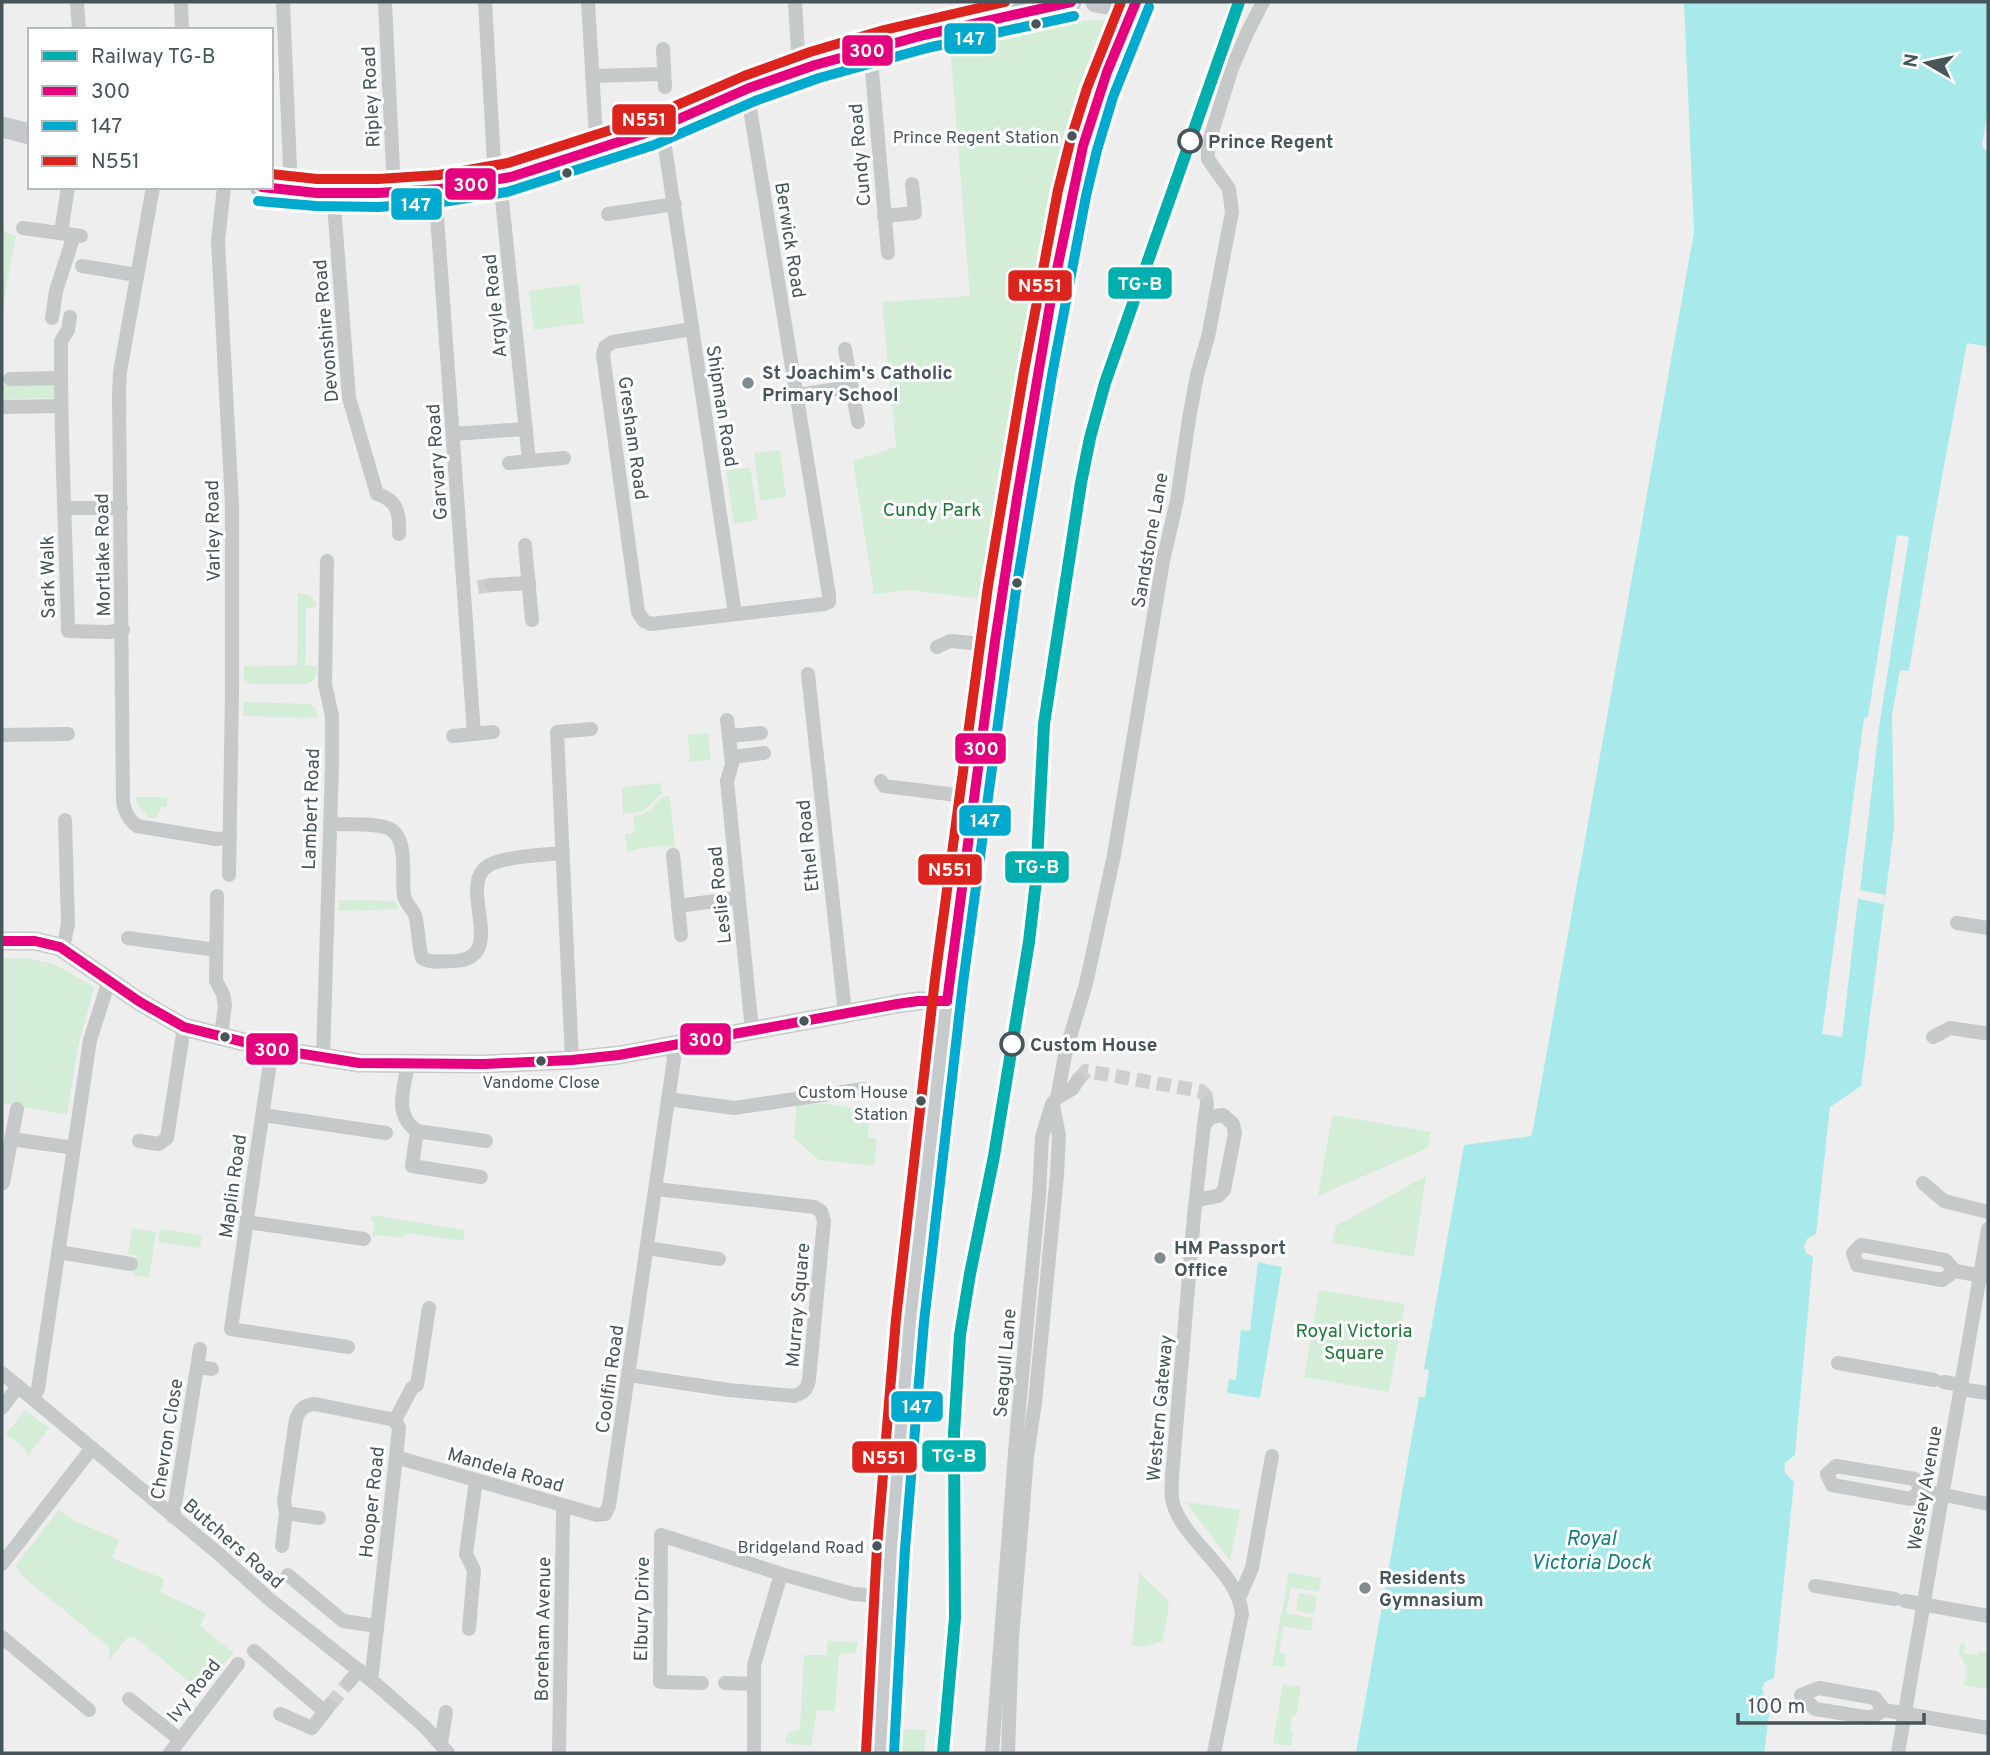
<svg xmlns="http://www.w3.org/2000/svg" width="1990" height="1755" font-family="Overpass,sans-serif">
<rect width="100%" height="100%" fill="#efeeee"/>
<g fill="#d3edd7">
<path d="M1105 20 1109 26 1077 120 1060 185 1019 414 989 600 911 590 874 594 853 461 896 447 882 302 970 296 950 44 1077 21Z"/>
<path d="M2 230 16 236 2 310Z"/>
<path d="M579 284 584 323 534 330 529 291Z"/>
<path d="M2 385H54V398L2 399Z"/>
<path d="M780 450 786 497 760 501 754 453Z"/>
<path d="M750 467 758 520 734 524 726 471Z"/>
<path d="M298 593C308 594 315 596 317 607L306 608 305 665 317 666C317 675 316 680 307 684H251L244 680V666L297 665Z"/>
<path d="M244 702 309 704 315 707 318 718 243 716Z"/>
<path d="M708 733 711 760 690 762 688 735Z"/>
<path d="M661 783 662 794C655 798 654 802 648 807 642 813 631 813 623 814L622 787Z"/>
<path d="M670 796 675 847C665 845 639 847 630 852L627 851 625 834 635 833 633 816C639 815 646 814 651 809 658 801 659 797 670 796Z"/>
<path d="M136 797H167V807H161L157 818H150L137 804Z"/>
<path d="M339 900 395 901 399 909 338 911Z"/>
<path d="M2 958H25L54 964 94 987 77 1051 67 1115 2 1103Z"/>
<path d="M797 1101 870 1109 868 1137 877 1139 874 1166 819 1160 794 1138Z"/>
<path d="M1332 1115 1431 1132 1428 1148 1318 1196Z"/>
<path d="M1426 1176 1414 1257 1332 1243 1336 1226Z"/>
<path d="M372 1215 465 1230 463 1241 407 1233 400 1238 379 1235 372 1238 375 1222 371 1221Z"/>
<path d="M132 1228 156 1232 149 1278 133 1275 136 1256 128 1254Z"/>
<path d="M160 1229 202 1235 200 1248 158 1242Z"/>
<path d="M1319 1290 1405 1304 1389 1392 1304 1377Z"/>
<path d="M25 1410 49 1428 27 1457 26 1450 6 1434Z"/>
<path d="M1186 1502 1240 1510 1230 1561Z"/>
<path d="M59 1510 75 1521 119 1540 112 1558 164 1579 160 1592 206 1613 200 1626 234 1653 198 1693V1689L135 1637H128L109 1660V1647L21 1575 19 1569 15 1566Z"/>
<path d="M1289 1572 1321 1578 1319 1592 1291 1587 1286 1613 1313 1618 1311 1631 1284 1626 1279 1652 1286 1654 1284 1667 1272 1665Z"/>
<path d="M1139 1573 1168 1600C1170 1614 1163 1627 1163 1641L1144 1647 1132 1646Z"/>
<path d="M1299 1593 1317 1596 1314 1614 1296 1610Z"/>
<path d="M828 1641 858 1642 855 1653 839 1654 835 1711 817 1710 811 1746 785 1743 787 1733 800 1729 804 1655H826Z"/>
<path d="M1961 1642 1965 1645 1964 1653 1978 1655 1979 1651 1988 1653V1689L1964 1685 1967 1668 1959 1654Z"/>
<path d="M1283 1684 1301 1687 1296 1716H1292L1290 1731 1293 1732 1291 1746 1273 1743Z"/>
<path d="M892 1728 926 1730 924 1753H890Z"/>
</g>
<g fill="#a8eaea">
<path d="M1684 2H1988V112L1982 144 1984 149 1988 151V347L1967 343 1934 520 1909 671 1900 670 1892 715 1894 828 1861 1086 1830 1107 1816 1234 1807 1239 1804 1246 1806 1253 1813 1257 1795 1455 1785 1463C1783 1475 1787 1474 1794 1482L1774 1678 1765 1682 1762 1688 1764 1695 1771 1699 1764 1753H1356L1419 1397H1425L1429 1370 1424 1369 1464 1145 1531 1136 1533 1129 1694 232Z"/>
<path d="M1258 1262 1282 1267 1260 1398 1227 1393 1229 1379 1236 1380 1241 1330 1250 1331Z"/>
</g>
<path fill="#efeeee" d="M1897 535 1909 537 1879 727 1860 890 1885 895 1884 904 1858 899 1842 1037 1822 1034 1864 718 1868 717Z"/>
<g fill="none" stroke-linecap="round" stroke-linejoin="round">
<g stroke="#cdcfd0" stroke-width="14" stroke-dasharray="14 7" stroke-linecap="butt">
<path d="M478 587 492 585"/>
<path d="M1078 1080 1086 1071 1201 1091 1206 1096 1207 1103"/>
<path d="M330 1705 349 1682"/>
</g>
<g stroke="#c6c9ca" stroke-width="14">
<path d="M77 2 79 30"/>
<path d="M181 2 182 30"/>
<path d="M283 2 291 191"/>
<path d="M385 2 394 191"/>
<path d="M485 2 495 181"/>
<path d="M588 2 596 137 598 150"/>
<path d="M795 2 799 70"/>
<path d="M870 48 888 253"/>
<path d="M663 49 665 87"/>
<path d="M592 76 664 74"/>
<path d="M662 127 735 614"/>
<path d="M500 180 529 461"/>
<path d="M153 187 120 372 119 393 123 802C125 812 128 819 137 826L216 839 230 838"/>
<path d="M224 187 218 241 232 505V692L229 875"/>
<path d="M435 188 474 734"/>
<path d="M333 192 349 398 377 494C398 500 400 515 399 534"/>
<path d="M608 214 675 204"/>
<path d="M884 216 915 213 912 184"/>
<path d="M23 228 81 236"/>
<path d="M61 233 68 187"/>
<path d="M82 266 137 275"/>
<path d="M70 317 68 330 61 341C60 438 66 534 68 631L108 632 123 630"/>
<path d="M52 318 56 291 74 235"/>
<path d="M692 329 613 342 605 347 603 355 638 612 644 621 651 624 824 604 829 602V595L747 90"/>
<path d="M845 349 858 422"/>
<path d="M10 379 61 378"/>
<path d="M797 395 851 387"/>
<path d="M2 407 61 406"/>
<path d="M453 434 526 429"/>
<path d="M509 463 564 458"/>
<path d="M65 508H121"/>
<path d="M525 545 532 620"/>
<path d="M492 585 529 583"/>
<path d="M937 647 950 641 994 645"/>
<path d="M808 674 845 1013"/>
<path d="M727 720 732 764 727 781 752 1030"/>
<path d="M2 735 68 734"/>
<path d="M453 736 493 732"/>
<path d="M730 736 761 733"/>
<path d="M732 757 764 753"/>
<path d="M881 781 884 786 973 797"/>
<path d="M330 824C346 825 376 822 390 829 409 839 401 878 404 896 406 904 412 908 415 915 419 930 418 944 422 958 431 964 443 961 454 961 507 958 462 895 483 870 495 856 544 855 563 853"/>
<path d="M673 855 681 935"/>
<path d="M217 896 216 981 223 994 225 1005 221 1038"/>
<path d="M678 906 738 898"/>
<path d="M1957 923 1988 928"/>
<path d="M128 938 216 950"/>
<path d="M60 947 65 939 68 924 65 820"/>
<path d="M1933 1037 1950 1028 1984 1033"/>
<path d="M272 1049 231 1329 348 1347"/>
<path d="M323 1058 332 766V716L325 684 327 561"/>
<path d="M572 1060 557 732 591 729"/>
<path d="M408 1064C404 1089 393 1114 417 1131L486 1141"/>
<path d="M1057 1098 1066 1050 1086 984 1114 855 1163 561 1177 500 1189 419 1197 375 1208 337 1232 212 1229 189 1208 159V145L1232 68 1247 33 1263 2"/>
<path d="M668 1099 734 1108 863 1089"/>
<path d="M263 1115 386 1133"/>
<path d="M1204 1125 1207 1103"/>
<path d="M417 1131 412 1166 481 1177"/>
<path d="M12 1139 74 1148"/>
<path d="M139 1141 159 1144 167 1138 184 1027"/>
<path d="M3 1183 17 1109"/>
<path d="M1923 1183 1944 1201 1988 1212"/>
<path d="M1196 1200 1218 1196 1224 1190 1235 1133 1233 1124 1223 1115 1211 1117 1204 1125 1194 1216 1172 1477C1172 1484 1171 1492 1172 1499 1180 1540 1238 1570 1242 1614L1214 1753"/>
<path d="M247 1222 364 1239"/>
<path d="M647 1248 719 1259"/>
<path d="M58 1252 131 1264"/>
<path d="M1955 1271 1942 1280 1857 1265 1853 1253 1861 1245 1945 1260 1955 1271 1988 1277"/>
<path d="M1838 1363 1934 1380"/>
<path d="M197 1367 212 1369"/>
<path d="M2 1373 220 1555 269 1599 377 1685 425 1727 448 1753"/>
<path d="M629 1375 729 1390 794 1396C803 1393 807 1390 809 1380L824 1221 821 1211 814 1207 656 1189"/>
<path d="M1944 1382 1961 1385"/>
<path d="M1960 1389 1988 1393"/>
<path d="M33 1399 38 1389 90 1040 106 990 110 982"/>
<path d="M2 1408 18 1386"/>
<path d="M396 1457 597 1515 605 1514 609 1506 674 1059 671 1045"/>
<path d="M1921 1490 1911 1499 1832 1485 1827 1474 1836 1466 1915 1479 1921 1490 1988 1504"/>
<path d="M286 1513 319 1518"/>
<path d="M173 1517 200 1349"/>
<path d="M282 1546 286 1513 284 1501 296 1419C300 1409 304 1405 315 1404L395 1420"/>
<path d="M2 1564 92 1448"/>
<path d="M288 1575 343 1621 377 1626"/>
<path d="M1815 1586 1895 1599"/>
<path d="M1239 1598 1252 1568 1272 1456"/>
<path d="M1905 1601 1988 1616"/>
<path d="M469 1629 474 1570 466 1554 476 1480"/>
<path d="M2 1637 89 1710"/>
<path d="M254 1651 324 1711"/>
<path d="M369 1678 372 1673 396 1457 399 1428 395 1420 412 1388 417 1385 429 1308"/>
<path d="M349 1682 359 1670"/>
<path d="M702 1683 660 1682 661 1535 781 1574 853 1594 889 1597"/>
<path d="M725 1683 754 1684"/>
<path d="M129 1699 179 1739"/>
<path d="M1884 1710 1871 1718 1815 1709 1801 1695 1819 1688 1875 1698 1884 1710 1988 1728"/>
<path d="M280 1714 312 1728 329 1706"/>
<path d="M441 1743 446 1712"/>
<path d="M170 1753 238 1664"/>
<path d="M559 1753 563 1513 565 1506"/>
<path d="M754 1753V1665L781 1574"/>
<path d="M992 1753 1016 1440 1039 1195 1042 1137 1052 1104 1057 1098 1072 1089 1078 1080"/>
<path d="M1008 1753 1012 1638 1023 1507 1027 1456 1035 1403 1057 1175 1059 1135 1053 1105"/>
<path d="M1898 1753 1988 1229"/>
</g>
<g stroke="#c6cacc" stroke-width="19">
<path d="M2 941H35L60 947 140 1002 184 1027 272 1049 359 1063 484 1064 572 1060 619 1055 897 1004 918 1001H947"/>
<path d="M880 1753 891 1548 910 1321 949 981 1002 588 1038 373 1072 193 1083 146 1100 92 1136 2"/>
</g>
<g stroke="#c4c8ca" stroke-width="21">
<path d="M1096 2 1107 4 1127 2"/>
<path d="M2 127 30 134"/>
<path d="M260 187C330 198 427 194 497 180 516 177 535 170 553 164 590 153 627 141 663 127 702 111 739 91 779 77 874 43 973 23 1071 2"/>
</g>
<defs>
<g id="bus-1">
<path d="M262 187 317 193H378L440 189 511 177 649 132 749 88 815 65 924 35 1071 2"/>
<path d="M2 941H35L60 947 140 1002 184 1027 272 1049 359 1063 484 1064 572 1060 619 1055 897 1004 918 1001H947"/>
<path d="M947 1001 995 641 1017 498 1052 293 1083 146 1107 72 1136 2"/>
</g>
<g id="bus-2">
<path d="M258 201 316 206 379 207 442 202 507 192 654 145 755 101 819 78 927 48 1074 16"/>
<path d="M894 1753 905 1549 924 1322 963 983 1016 590 1052 375 1086 196 1097 150 1113 97 1149 7"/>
</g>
<g id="bus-3">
<path d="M271 174 317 179H378L439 175 508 163 645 119 744 76 810 52 884 30 1005 2"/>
<path d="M866 1752 877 1547 896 1319 935 979 988 586 1024 371 1058 190 1070 142 1087 88 1121 2"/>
</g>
</defs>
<use href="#bus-1" stroke="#fff" stroke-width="16"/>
<use href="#bus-2" stroke="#fff" stroke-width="16"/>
<use href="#bus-3" stroke="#fff" stroke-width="16"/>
<use href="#bus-1" stroke="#e5007d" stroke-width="10"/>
<use href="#bus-2" stroke="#00a9ce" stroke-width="10"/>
<use href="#bus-3" stroke="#dc241f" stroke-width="10"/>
<defs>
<path id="rail-1" d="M943 1753 955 1618 954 1433 960 1335 970 1274 994 1156 1029 942 1036 881 1044 724 1081 483 1090 438 1105 383 1239 2"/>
</defs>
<use href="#rail-1" stroke="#fff" stroke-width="18"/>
<use href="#rail-1" stroke="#00afad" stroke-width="12"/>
</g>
<g fill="#46555a" stroke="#fff" stroke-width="2.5">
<circle cx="1036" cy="24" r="6"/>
<circle cx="1072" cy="136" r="6"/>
<circle cx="567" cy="173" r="6"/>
<circle cx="1017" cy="583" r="6"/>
<circle cx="804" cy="1021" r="6"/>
<circle cx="225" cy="1037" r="6"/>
<circle cx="541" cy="1061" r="6"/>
<circle cx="921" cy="1101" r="6"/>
<circle cx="877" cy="1546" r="6"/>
</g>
<g fill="#fff" stroke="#46555a" stroke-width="3.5">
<circle cx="1190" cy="141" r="11"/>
<circle cx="1012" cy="1044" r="11"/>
</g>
<g fill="#818b8e" stroke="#fff" stroke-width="2.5">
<circle cx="748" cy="383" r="7"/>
<circle cx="1160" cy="1258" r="7"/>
<circle cx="1365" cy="1588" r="7"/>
</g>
<g text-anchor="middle" stroke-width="6" stroke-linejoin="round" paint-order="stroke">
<g font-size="17" fill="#46555a" stroke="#fff" text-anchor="end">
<text x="1059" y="143">Prince Regent Station</text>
<text x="541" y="1088" text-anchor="middle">Vandome Close</text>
<text x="908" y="1098">Custom House<tspan x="908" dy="22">Station</tspan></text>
<text x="864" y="1553">Bridgeland Road</text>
</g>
<g font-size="19" fill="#46555a" stroke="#fff">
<text transform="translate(370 97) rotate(-93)" y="7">Ripley Road</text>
<text transform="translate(859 155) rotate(-95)" y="7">Cundy Road</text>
<text transform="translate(791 240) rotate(81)" y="7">Berwick Road</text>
<text transform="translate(494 306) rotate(-96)" y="7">Argyle Road</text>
<text transform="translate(325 331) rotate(-95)" y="7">Devonshire Road</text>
<text transform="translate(723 406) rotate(81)" y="7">Shipman Road</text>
<text transform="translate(634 438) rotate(82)" y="7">Gresham Road</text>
<text transform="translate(436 462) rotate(-94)" y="7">Garvary Road</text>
<text transform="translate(212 531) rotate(-91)" y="7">Varley Road</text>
<text transform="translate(1149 540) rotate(-80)" y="7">Sandstone Lane</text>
<text transform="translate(102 555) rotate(-91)" y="7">Mortlake Road</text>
<text transform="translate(47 577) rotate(-91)" y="7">Sark Walk</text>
<text transform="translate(310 809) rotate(-88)" y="7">Lambert Road</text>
<text transform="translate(807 846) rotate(-96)" y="7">Ethel Road</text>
<text transform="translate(719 895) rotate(-96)" y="7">Leslie Road</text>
<text transform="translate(232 1186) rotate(-82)" y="7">Maplin Road</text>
<text transform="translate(797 1305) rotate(-85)" y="7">Murray Square</text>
<text transform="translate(1004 1363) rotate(-85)" y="7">Seagull Lane</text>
<text transform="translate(609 1379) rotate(-82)" y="7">Coolfin Road</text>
<text transform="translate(1159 1408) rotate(-85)" y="7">Western Gateway</text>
<text transform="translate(166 1439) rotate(-81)" y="7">Chevron Close</text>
<text transform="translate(506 1469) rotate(16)" y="7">Mandela Road</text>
<text transform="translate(1924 1488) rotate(-80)" y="7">Wesley Avenue</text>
<text transform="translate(371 1502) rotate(-84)" y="7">Hooper Road</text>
<text transform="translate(234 1543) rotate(41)" y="7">Butchers Road</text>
<text transform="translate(641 1609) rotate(-89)" y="7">Elbury Drive</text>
<text transform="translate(542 1629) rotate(-89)" y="7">Boreham Avenue</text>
<text transform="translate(193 1690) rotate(-52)" y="7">Ivy Road</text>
</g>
<g font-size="19" font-weight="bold" fill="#46555a" stroke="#fff" text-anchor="start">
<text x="1208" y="148">Prince Regent</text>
<text x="1030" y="1051">Custom House</text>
</g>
<g font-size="19" font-weight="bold" fill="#46555a" stroke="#fff" text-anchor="start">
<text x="762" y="379">St Joachim's Catholic<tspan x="762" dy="22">Primary School</tspan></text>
<text x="1174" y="1254">HM Passport<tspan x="1174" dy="22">Office</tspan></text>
<text x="1379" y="1584">Residents<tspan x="1379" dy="22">Gymnasium</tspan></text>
</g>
<g font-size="19" fill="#197a35" stroke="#fff">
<text x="932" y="516">Cundy Park</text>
<text x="1354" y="1337">Royal Victoria<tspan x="1354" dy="22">Square</tspan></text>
</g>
<g font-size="21" font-style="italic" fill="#107f7f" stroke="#fff">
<text x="1591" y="1545">Royal<tspan x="1591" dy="24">Victoria Dock</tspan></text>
</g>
</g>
<g stroke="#fff" stroke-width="2.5">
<rect x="943" y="22" width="54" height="33" rx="7" fill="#00a9ce"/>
<rect x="841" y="34" width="53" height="33" rx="7" fill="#e5007d"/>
<rect x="611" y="103" width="66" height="33" rx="7" fill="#dc241f"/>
<rect x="444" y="167" width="53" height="34" rx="7" fill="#e5007d"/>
<rect x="390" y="187" width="53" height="34" rx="7" fill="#00a9ce"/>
<rect x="1107" y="266" width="66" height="34" rx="7" fill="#00afad"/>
<rect x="1007" y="269" width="66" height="33" rx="7" fill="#dc241f"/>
<rect x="954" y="732" width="53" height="33" rx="7" fill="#e5007d"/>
<rect x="958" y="804" width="54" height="33" rx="7" fill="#00a9ce"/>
<rect x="1004" y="850" width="66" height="34" rx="7" fill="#00afad"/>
<rect x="917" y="853" width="66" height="33" rx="7" fill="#dc241f"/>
<rect x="679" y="1022" width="53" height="34" rx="7" fill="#e5007d"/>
<rect x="245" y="1032" width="54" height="34" rx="7" fill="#e5007d"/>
<rect x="890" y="1390" width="54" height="33" rx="7" fill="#00a9ce"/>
<rect x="921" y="1439" width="66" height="34" rx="7" fill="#00afad"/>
<rect x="851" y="1440" width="67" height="34" rx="7" fill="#dc241f"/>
</g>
<g font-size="19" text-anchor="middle" font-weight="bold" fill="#fff">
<text x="970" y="45">147</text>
<text x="867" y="57">300</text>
<text x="644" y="126">N551</text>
<text x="471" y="191">300</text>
<text x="416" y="211">147</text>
<text x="1140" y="290">TG-B</text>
<text x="1040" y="292">N551</text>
<text x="981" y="755">300</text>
<text x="985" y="827">147</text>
<text x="1037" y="873">TG-B</text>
<text x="950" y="876">N551</text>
<text x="706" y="1046">300</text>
<text x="272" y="1056">300</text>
<text x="917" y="1413">147</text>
<text x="954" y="1462">TG-B</text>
<text x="884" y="1464">N551</text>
</g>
<rect width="1990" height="1755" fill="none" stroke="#46555a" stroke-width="7"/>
<rect x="28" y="28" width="245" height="161" fill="#ffffff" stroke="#b5bbbd" stroke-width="2"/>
<rect x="42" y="51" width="35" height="10" fill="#00afad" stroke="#b5bbbd" stroke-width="2"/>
<text x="91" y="63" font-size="21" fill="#46555a">Railway TG-B</text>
<rect x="42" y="86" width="35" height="10" fill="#e5007d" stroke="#b5bbbd" stroke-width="2"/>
<text x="91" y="98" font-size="21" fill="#46555a">300</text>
<rect x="42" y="121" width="35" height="10" fill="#00a9ce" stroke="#b5bbbd" stroke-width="2"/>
<text x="91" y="133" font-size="21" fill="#46555a">147</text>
<rect x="42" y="156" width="35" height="10" fill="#dc241f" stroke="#b5bbbd" stroke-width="2"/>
<text x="91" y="168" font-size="21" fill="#46555a">N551</text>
<g transform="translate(1927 63) rotate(279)" stroke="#ffffff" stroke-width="5" paint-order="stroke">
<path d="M0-5L12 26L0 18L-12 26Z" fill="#46555a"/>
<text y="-10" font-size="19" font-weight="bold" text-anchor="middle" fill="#46555a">N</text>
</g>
<path d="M1738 1713v10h186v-10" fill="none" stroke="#46555a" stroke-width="3.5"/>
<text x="1748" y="1713" font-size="21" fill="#46555a" stroke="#ffffff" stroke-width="5" paint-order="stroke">100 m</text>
</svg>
